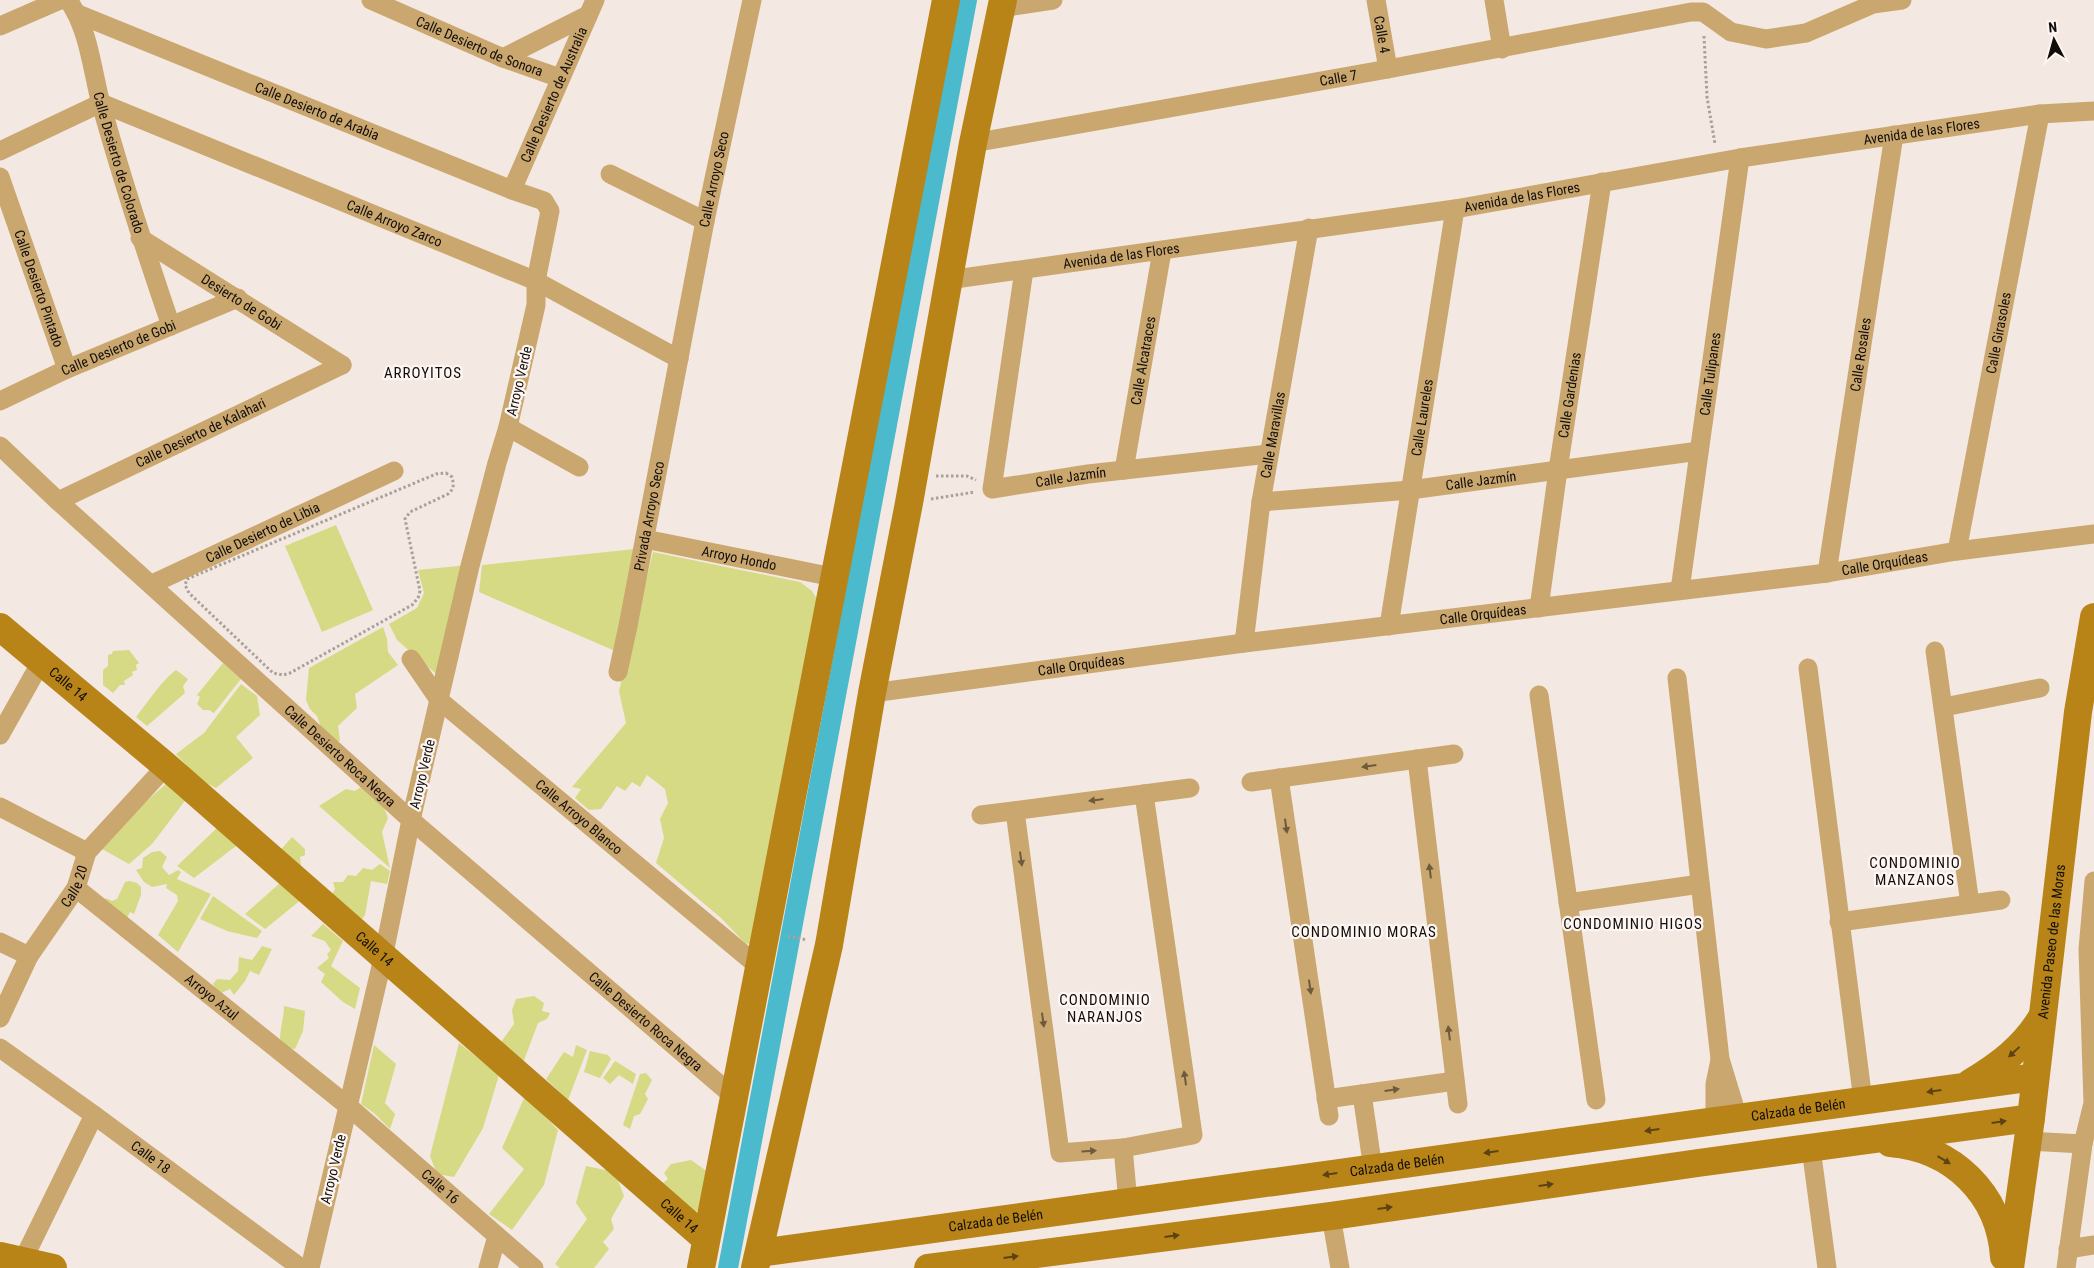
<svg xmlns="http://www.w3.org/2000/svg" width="2094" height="1268" font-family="'Roboto Condensed',sans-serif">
<rect width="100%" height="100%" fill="#f4e8e2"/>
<g fill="#d6da84">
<path d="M336 525 373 610 322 632 285 546Z"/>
<path d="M635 549 615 651 479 592 482 565Z"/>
<path d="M653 552 800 582 812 591 817 599 754 945 745 943 721 918 656 863 664 838 660 819 668 803 665 789 647 775 640 787 632 782 625 791 617 786 601 809 589 810 575 798 581 789 572 787 626 723 619 691Z"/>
<path d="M468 565 442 679 397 640 389 624 417 608 424 593 418 570Z"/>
<path d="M383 627 387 639 388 652 398 665 355 694 357 708 338 726 340 741 331 743 323 733 317 716 310 709 306 700 309 668Z"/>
<path d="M129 650 139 663 136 665 137 670 132 672 133 675 124 681 125 685H120L113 693 103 685V670L108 666V655L112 654 113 651Z"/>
<path d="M223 663 241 679 214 713 209 710H203L197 704 200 697 197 695Z"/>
<path d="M176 670 188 679 183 686 185 693 147 726 136 717C148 702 162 680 176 670Z"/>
<path d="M241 684 257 696 260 715 236 737 253 758 216 788 200 780 176 754 204 733Z"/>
<path d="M167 783 187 798 152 844 129 864 102 849 134 812Z"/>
<path d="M361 787 384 808 388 818 382 832 390 868 319 806 346 789 355 791Z"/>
<path d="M218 827 237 842 236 846 194 878 177 866Z"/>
<path d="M292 837 305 849V855L300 857 301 866 277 854Z"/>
<path d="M160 851 167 857 162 867 169 875 178 870 181 872 177 879 211 894 178 952 158 935 178 901 177 895 166 888 167 884 152 887 144 882 136 870 142 868 143 858 152 852Z"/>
<path d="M380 864 390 871 387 884 371 881 365 915 362 919 332 894 335 889 333 882H343L348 875 356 876 363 868 372 870Z"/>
<path d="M129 881 137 883 141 887V895L134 914 130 912 125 922 102 905 106 898 112 901 117 899 125 882Z"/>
<path d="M280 883 302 899 265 929 245 914Z"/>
<path d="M213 896 262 931 257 938 227 931 200 919Z"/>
<path d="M323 924 343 941 331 966 360 988 355 1009 343 1002 321 982 325 974 317 968 329 958 327 954 331 950 325 941 311 936Z"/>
<path d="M262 946 272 949 259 975 250 971 245 981 234 995 230 989 219 994 213 984 217 979 230 980 238 971 239 957 252 960Z"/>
<path d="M534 996 544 1003 542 1011 550 1013 547 1019 538 1023 523 1063 501 1042 514 1024 512 1010 516 999Z"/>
<path d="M284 1006 305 1011 303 1031 295 1049 289 1048 280 1039C280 1028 284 1018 284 1006Z"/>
<path d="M459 1043 499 1075 483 1128 454 1177 437 1174 430 1156Z"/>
<path d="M374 1045 396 1064 385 1103 395 1114 390 1129 374 1113 361 1104Z"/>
<path d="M576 1045 587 1050 568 1100 546 1079 564 1052 573 1057Z"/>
<path d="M590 1051 608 1055 611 1059 600 1078 584 1072Z"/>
<path d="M615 1061 636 1074 633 1084 619 1075 610 1084 603 1078Z"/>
<path d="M646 1073 652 1080 645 1094 648 1099 640 1114 634 1116 630 1129 623 1125 640 1074Z"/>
<path d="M525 1096 558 1130 544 1185 512 1230 489 1214 524 1169 502 1148Z"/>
<path d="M691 1160 708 1172 703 1209 693 1213 663 1183 668 1179 664 1173 671 1164Z"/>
<path d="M586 1166 615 1172 624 1196 611 1219 614 1229 603 1242 609 1249 594 1268H560L555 1264 587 1219 576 1203Z"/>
</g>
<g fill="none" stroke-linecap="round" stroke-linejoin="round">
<path stroke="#4abacc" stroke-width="20" d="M728 1268 967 0"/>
<g stroke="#a9a09b" stroke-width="3" stroke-dasharray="2.5 2.5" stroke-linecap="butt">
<path d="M1704 36 1707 97 1715 144"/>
<path d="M446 473 452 477C454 485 454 489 448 494L410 512 405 519 420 591 418 598 412 605 290 673 283 675 273 673 189 593 185 585 187 579 436 474Z"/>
<path d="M936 476H967L976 480"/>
<path d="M931 499 975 492"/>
<path d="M788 936 807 940"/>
</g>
<g stroke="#caa76e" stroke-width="19">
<path id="s1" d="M68 0C89 29 92 70 101 104 122 179 146 253 171 326"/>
<path id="s2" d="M371 0 503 58 560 78"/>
<path id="s3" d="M1376 0 1388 69"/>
<path d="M1494 0 1502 49"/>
<path d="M1001 8 1053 0"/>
<path id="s4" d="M78 14 512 190 544 201 550 211 536 281V305L508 427 497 463 470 566 411 820 383 958 310 1268"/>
<path d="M0 26 60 0"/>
<path d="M503 58 588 15"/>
<path id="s5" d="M973 143 1388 69 1691 12H1703L1731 32 1766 39 1806 33 1873 4 1902 0"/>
<path id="s6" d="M0 151 101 103 536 281 679 359"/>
<path d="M610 174 705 221"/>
<path id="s7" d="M0 177 67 369"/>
<path id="s8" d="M512 190 595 0"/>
<path id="s9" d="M140 238 342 365"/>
<path id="s10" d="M1024 270 992 489 1088 474 1269 454"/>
<path id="s11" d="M948 280 1455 209 1740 158 2040 114 2094 111"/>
<path id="s12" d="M0 401 67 369 238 298"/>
<path d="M508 427 579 467"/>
<path id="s13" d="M0 446 58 501 411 820 733 1096"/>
<path id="s14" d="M1124 470 1162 251"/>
<path id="s15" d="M58 501 342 365"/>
<path id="s16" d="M1261 502 1410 490 1699 451"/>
<path id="s17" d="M645 539 833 577"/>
<path id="s18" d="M1957 551 2040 114"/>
<path id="s19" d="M1827 573 1894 135"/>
<path id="s20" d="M152 584 394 471"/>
<path id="s21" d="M1680 590 1740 158"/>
<path id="s22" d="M1539 608 1558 470 1602 182"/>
<path id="s23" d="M1389 626 1455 209"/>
<path id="s24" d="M1244 643 1261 502 1309 228"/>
<path d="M1935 651 1970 904"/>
<path id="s25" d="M411 659 439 700 759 967"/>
<path d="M1808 668 1863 1101"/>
<path id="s26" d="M618 672 628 626 705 221 752 0"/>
<path d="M1677 678 1720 1059 1738 1118"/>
<path id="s27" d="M872 693 1244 643 1827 573 1957 551 2094 534"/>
<path d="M1539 695 1596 1100"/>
<path d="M1944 707 2040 688"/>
<path d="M0 735 41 662"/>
<path d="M1417 759 1458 1104"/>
<path d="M1279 778 1329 1116"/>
<path d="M1251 782 1454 754"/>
<path d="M0 807 87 852"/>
<path d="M1015 811 1060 1153 1123 1148 1193 1135 1144 794"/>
<path d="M981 815 1190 788"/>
<path id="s28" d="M76 888 348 1106 534 1268"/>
<path d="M1568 903 1700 884"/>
<path d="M1839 922 2001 900"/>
<path d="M0 942 29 956"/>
<path id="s29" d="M0 1018 29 956 76 888 87 852 166 766"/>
<path id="s30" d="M0 1048 94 1115 301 1268"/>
<path d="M1362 1094 1373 1169"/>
<path d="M1326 1099 1455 1081"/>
<path d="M1715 1121V1084L1720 1060"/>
<path d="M2028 1141 2083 1144"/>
<path d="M1123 1148 1128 1202"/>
<path d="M1811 1148 1827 1268"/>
<path d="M1331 1216 1340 1268"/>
<path d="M2068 1249 2094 1245"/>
<path d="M22 1262 94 1115"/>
<path d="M488 1268 497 1236"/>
<path d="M2066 1268 2083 1144 2093 1103 2088 949 2094 881"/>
</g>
<g stroke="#b88418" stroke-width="28">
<path id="s31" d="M0 627 166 766 706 1239"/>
<path d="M1970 1083C2000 1065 2024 1047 2042 1017"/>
<path d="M1890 1143C1953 1148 2000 1194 2004 1257"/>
<path id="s32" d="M759 1253 2035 1077"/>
<path d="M0 1256 53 1268"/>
<path d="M701 1268 946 0"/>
<path d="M755 1268 829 945 872 693 909 503 973 143 1003 0"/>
<path d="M928 1268 1331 1216 1698 1163 2031 1118"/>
<path id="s33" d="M2010 1268 2031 1118 2078 712 2094 617"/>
</g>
</g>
<defs><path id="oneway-solid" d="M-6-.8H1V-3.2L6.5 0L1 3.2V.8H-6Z" transform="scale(1.25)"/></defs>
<g fill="#6e5a3c">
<use href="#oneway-solid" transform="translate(1369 766) rotate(172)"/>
<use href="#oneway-solid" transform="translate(1096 800) rotate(173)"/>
<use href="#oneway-solid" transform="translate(1286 826) rotate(82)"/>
<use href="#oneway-solid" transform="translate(1021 859) rotate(82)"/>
<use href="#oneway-solid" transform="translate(1430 871) rotate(-97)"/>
<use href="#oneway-solid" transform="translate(1310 987) rotate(82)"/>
<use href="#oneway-solid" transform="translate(1043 1020) rotate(82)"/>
<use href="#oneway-solid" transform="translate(1449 1033) rotate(-97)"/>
<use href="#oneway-solid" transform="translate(1185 1078) rotate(-98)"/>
<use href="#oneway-solid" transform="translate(1392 1090) rotate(-8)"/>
<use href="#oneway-solid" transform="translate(1089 1151) rotate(-4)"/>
</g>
<g fill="#5c4311">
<use href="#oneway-solid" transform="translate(2014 1052) rotate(137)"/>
<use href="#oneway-solid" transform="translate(1934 1091) rotate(172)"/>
<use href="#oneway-solid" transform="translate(1999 1122) rotate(-8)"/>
<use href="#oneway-solid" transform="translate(1652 1130) rotate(172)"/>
<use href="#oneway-solid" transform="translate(1491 1152) rotate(172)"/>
<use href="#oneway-solid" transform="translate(1944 1160) rotate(31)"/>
<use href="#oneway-solid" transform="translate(1330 1174) rotate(172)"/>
<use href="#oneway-solid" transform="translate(1546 1185) rotate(-8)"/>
<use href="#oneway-solid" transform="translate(1385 1208) rotate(-8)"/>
<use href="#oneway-solid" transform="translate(1172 1236) rotate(-7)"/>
<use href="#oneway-solid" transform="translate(1011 1257) rotate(-8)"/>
</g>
<g text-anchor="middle" stroke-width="4.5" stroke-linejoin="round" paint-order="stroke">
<g font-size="14" fill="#110d0b" stroke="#fef6f2">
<text dy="5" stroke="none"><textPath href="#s3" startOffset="35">Calle 4</textPath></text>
<text dy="5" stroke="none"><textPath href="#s2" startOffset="118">Calle Desierto de Sonora</textPath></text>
<text dy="5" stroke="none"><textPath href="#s5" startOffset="371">Calle 7</textPath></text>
<text dy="5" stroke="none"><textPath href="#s8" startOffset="104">Calle Desierto de Australia</textPath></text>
<text dy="5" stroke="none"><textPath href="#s4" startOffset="258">Calle Desierto de Arabia</textPath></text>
<text dy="5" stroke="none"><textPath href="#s11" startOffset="985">Avenida de las Flores</textPath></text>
<text dy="5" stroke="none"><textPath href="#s1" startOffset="171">Calle Desierto de Colorado</textPath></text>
<text dy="5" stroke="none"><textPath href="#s26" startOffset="502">Calle Arroyo Seco</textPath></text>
<text dy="5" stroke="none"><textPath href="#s11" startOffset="580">Avenida de las Flores</textPath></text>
<text dy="5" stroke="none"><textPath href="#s6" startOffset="429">Calle Arroyo Zarco</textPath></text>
<text dy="5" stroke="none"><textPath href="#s11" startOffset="175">Avenida de las Flores</textPath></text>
<text dy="5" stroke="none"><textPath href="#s7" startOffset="118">Calle Desierto Pintado</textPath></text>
<text dy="5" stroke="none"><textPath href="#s9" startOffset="120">Desierto de Gobi</textPath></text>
<text dy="5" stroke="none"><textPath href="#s18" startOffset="222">Calle Girasoles</textPath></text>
<text dy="5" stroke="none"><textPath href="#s12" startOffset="130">Calle Desierto de Gobi</textPath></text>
<text dy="5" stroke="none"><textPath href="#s19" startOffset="221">Calle Rosales</textPath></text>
<text dy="5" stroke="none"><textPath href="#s14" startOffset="111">Calle Alcatraces</textPath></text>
<text dy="5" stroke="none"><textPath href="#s21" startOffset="218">Calle Tulipanes</textPath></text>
<text transform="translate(519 381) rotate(-77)" y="5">Arroyo Verde</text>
<text dy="5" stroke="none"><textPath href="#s22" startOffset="215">Calle Gardenias</textPath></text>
<text dy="5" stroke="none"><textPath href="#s23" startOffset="211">Calle Laureles</textPath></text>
<text dy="5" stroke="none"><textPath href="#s15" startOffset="158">Calle Desierto de Kalahari</textPath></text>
<text dy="5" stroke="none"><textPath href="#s24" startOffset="210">Calle Maravillas</textPath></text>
<text dy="5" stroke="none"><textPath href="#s10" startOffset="301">Calle Jazmín</textPath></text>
<text dy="5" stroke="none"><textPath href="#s16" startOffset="221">Calle Jazmín</textPath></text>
<text dy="5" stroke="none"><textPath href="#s26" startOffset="159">Privada Arroyo Seco</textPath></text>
<text dy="5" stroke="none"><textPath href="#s20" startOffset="122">Calle Desierto de Libia</textPath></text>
<text dy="5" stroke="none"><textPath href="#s17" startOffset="96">Arroyo Hondo</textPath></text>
<text dy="5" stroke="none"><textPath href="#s27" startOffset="1021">Calle Orquídeas</textPath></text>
<text dy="5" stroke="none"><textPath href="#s27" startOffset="616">Calle Orquídeas</textPath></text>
<text dy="5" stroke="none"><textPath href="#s27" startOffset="211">Calle Orquídeas</textPath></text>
<text dy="5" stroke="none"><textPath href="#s31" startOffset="89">Calle 14</textPath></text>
<text dy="5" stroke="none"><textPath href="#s13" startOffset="460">Calle Desierto Roca Negra</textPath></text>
<text transform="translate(422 774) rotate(-77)" y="5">Arroyo Verde</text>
<text dy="5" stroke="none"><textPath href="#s25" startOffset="232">Calle Arroyo Blanco</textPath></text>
<text dy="5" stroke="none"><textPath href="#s29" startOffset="152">Calle 20</textPath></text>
<text dy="5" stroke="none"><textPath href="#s33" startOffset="329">Avenida Paseo de las Moras</textPath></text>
<text dy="5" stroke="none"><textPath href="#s31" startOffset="494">Calle 14</textPath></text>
<text dy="5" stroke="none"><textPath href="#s28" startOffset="174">Arroyo Azul</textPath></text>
<text dy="5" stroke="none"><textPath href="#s13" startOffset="865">Calle Desierto Roca Negra</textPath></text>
<text dy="5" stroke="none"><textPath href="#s32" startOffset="1049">Calzada de Belén</textPath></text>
<text dy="5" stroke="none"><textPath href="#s30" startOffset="186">Calle 18</textPath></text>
<text dy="5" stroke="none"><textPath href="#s32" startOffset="644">Calzada de Belén</textPath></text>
<text transform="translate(333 1169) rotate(-77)" y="5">Arroyo Verde</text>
<text dy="5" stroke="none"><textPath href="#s28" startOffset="471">Calle 16</textPath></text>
<text dy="5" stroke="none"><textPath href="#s31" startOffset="899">Calle 14</textPath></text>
<text dy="5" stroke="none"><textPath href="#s32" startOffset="239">Calzada de Belén</textPath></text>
</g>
<g font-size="15" letter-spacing="1" fill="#110d0b" stroke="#fef6f2">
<text x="423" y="378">ARROYITOS</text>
<text x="1915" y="868">CONDOMINIO<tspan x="1915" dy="17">MANZANOS</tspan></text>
<text x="1633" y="929">CONDOMINIO HIGOS</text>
<text x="1364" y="937">CONDOMINIO MORAS</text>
<text x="1105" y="1005">CONDOMINIO<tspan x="1105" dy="17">NARANJOS</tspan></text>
</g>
</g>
<g transform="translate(2054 40) rotate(354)" stroke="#fef6f2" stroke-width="4" paint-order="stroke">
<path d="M0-4L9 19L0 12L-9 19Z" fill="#110d0b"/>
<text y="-8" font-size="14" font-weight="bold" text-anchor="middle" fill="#110d0b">N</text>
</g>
</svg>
